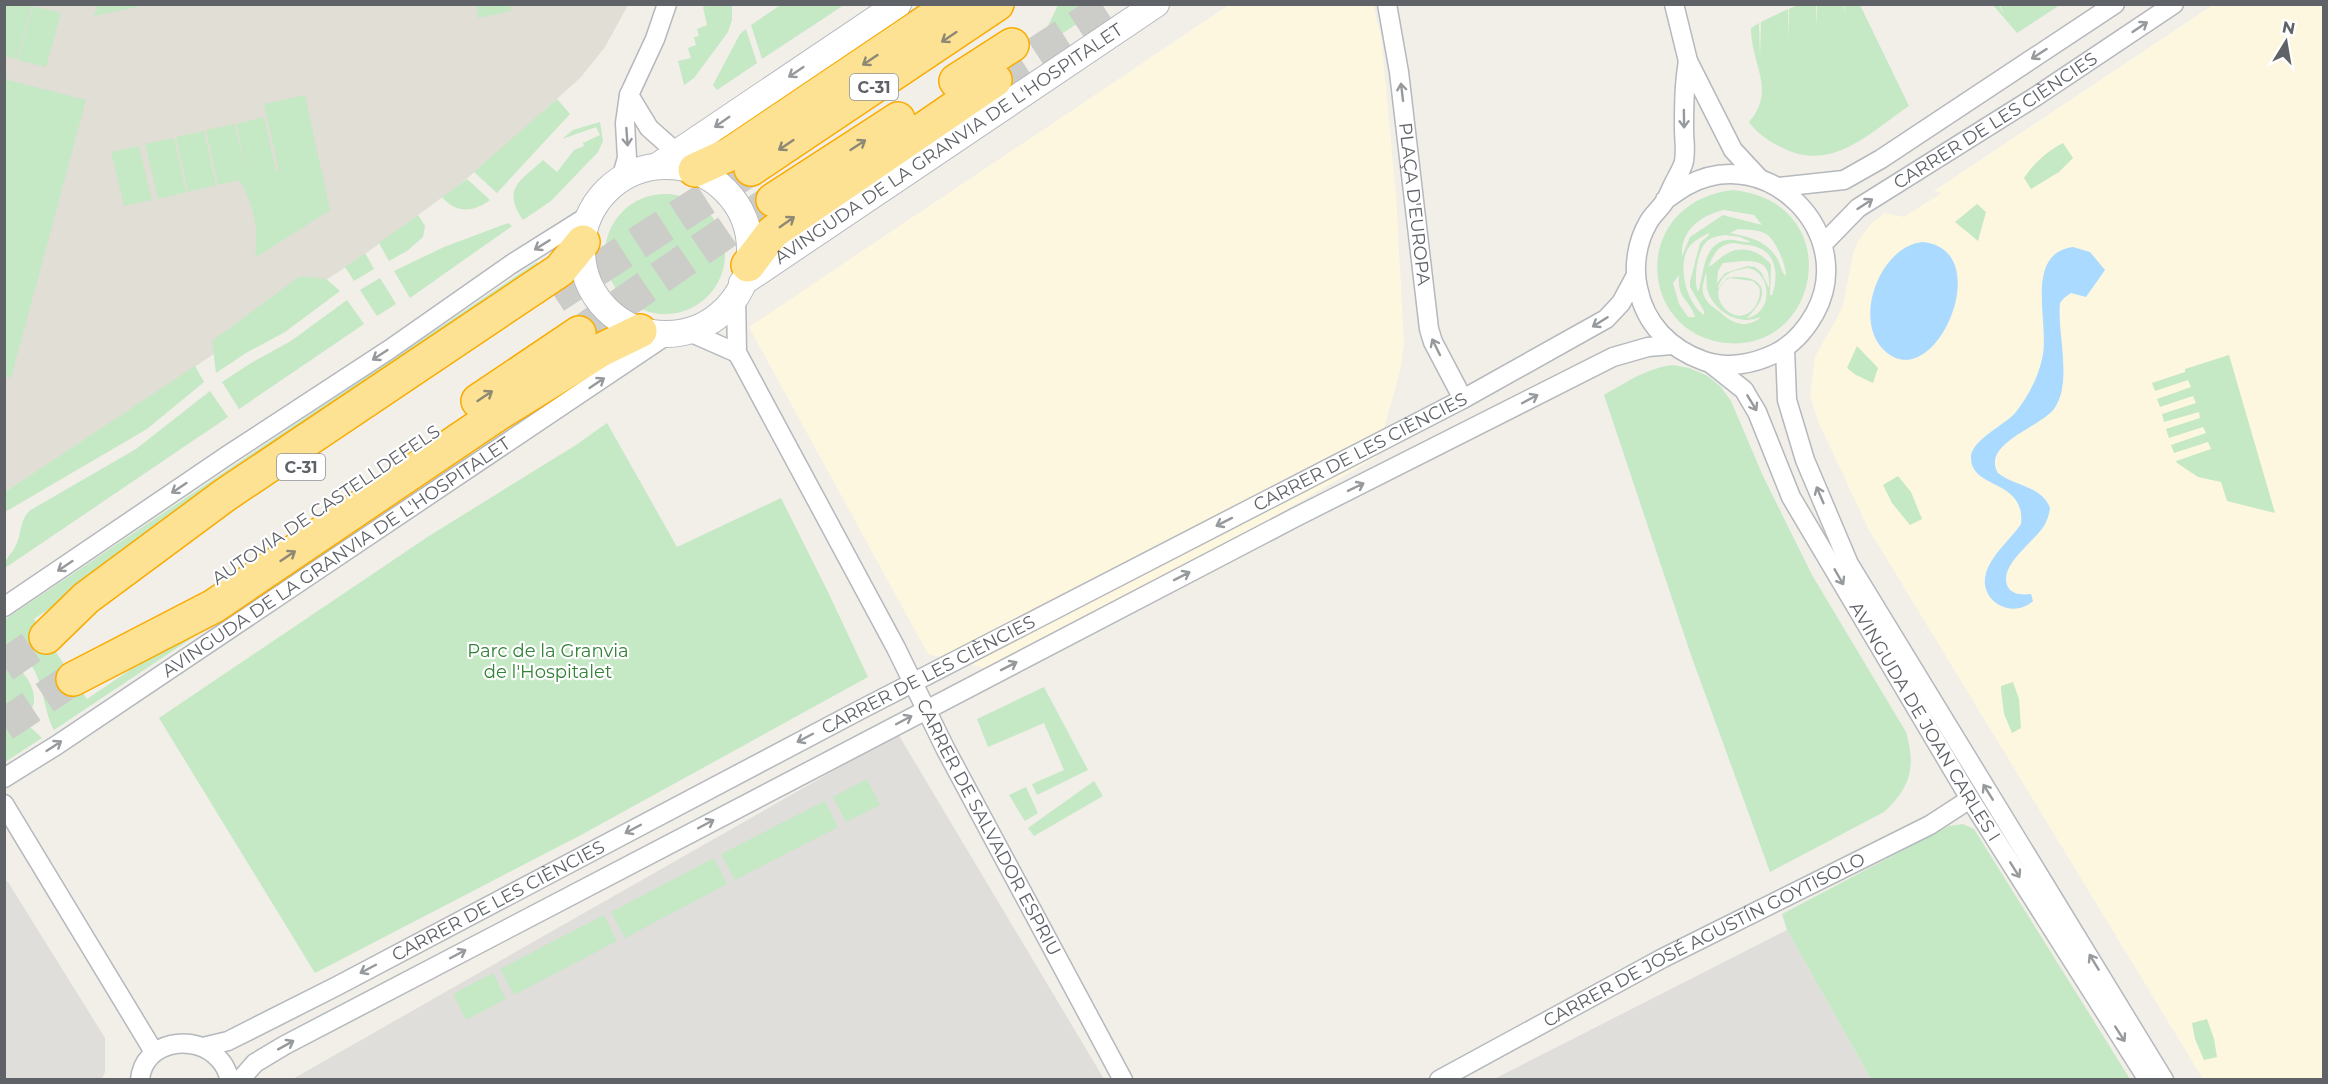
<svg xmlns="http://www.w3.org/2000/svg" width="2328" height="1084" font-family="Montserrat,sans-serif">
<rect width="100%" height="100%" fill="#f1efe8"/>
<g fill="#fef7e0">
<path d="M1229 5H1373L1381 36 1396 195 1404 344 1400 371 1376 457 1223 547 989 669 928 654 749 327Z"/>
<path d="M2213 5H2323V1079H2203L1868 528 1818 421 1810 396 1815 357 1838 316 1843 305 1853 254 1858 241 1871 224 1885 213 1904 217 1942 193 1934 191Z"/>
</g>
<g fill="#e0deda">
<path d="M898 734 1104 1079 291 1080Z"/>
<path d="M5 880 8 882 105 1038V1072L102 1079H5Z"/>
<path d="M1787 930 1871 1079 1492 1080Z"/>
</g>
<path fill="#e1ded6" d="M5 5H628L605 47 581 77 495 155 459 185 361 257 5 492Z"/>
<g fill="#c5e8c5" fill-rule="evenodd">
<path d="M98 4H146V5L94 16Z"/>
<path d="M782 4H844V5L762 59 751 25Z"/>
<path d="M4 5H32L17 59 5 56Z"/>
<path d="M477 5H510L511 11 478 18Z"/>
<path d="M709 5H732V20L728 32 694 78 684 85 678 61 691 58 688 48 696 45 694 37 699 36 697 29 707 25 703 7Z"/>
<path d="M919 5H936L731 143 726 135Z"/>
<path d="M1058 5H1079V10L1084 19 1036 51Z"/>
<path d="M1798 5H1816L1817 27V5H1844L1845 14V5H1860L1909 106C1869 133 1831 174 1781 147 1768 141 1757 133 1749 122 1777 89 1751 66 1751 28L1759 23 1760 56 1761 22 1788 9V42L1789 9Z"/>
<path d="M1993 5H1999L2004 15 2000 5H2060L2017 33Z"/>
<path d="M33 6 61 13 46 67 18 60Z"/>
<path d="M746 29 757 63 717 90 713 85 740 34Z"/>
<path d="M4 79 86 100 11 378 4 376Z"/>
<path d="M305 95 330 210 255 258C259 229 254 205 239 180L218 185 206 130 234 124 248 178 236 124 264 117 276 171H279L264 104Z"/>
<path d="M557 99 570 114 497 193 474 172Z"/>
<path d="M600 122 603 141 598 152 551 201 523 220C501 188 521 181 543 160L557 172 574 150 584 146 583 143 600 135 596 127 562 139 573 130Z"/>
<path d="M204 131 216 185 188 192 176 137Z"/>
<path d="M174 138 186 192 158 199 145 144Z"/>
<path d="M2063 143 2073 158 2059 172 2031 189 2024 178C2034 163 2046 152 2063 143Z"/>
<path d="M139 146 152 200 124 206 111 152Z"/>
<path d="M467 179 490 200C474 212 456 214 442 197Z"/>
<path d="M1733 190C1848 202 1821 352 1727 343 1636 334 1630 202 1733 190ZM1724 210 1754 215 1762 225 1723 215 1690 237 1682 256C1680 231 1701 215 1724 210ZM1738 229C1747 230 1758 229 1766 234 1776 240 1786 265 1786 276 1781 272 1781 266 1778 260 1768 241 1749 237 1730 233ZM1709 233V235L1700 243 1690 282V287L1704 311V315C1687 304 1678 269 1687 250 1691 242 1701 237 1709 233ZM1725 235 1740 237 1751 242C1743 243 1735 239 1727 240 1702 244 1704 276 1698 292 1693 281 1697 250 1707 241 1712 237 1718 236 1725 235ZM1734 243C1741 245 1747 244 1754 246 1777 252 1779 276 1772 295H1770L1771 265C1762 252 1743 245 1728 253 1720 257 1715 264 1708 267 1714 254 1718 244 1734 243ZM1744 261C1765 261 1770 267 1769 288L1761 272 1755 267 1748 266 1725 273 1717 283 1718 271 1723 263ZM1748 268C1773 273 1773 314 1747 318 1751 314 1758 306 1761 299 1768 277 1741 275 1727 278L1719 288 1718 287C1724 271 1734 271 1748 268ZM1706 272C1707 278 1706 286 1708 292 1716 313 1740 326 1760 317L1759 319C1745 328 1733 324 1721 313 1714 307 1708 305 1704 296 1701 289 1704 280 1706 272ZM1679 275C1677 300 1690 299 1695 317H1688L1679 304 1673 283ZM1730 278 1753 281 1759 287C1761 294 1759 299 1756 305 1737 336 1699 291 1730 278Z"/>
<circle cx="665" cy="254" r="60"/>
<path d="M1977 204 1986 212 1978 241 1955 222Z"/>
<path d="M418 215 425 226 423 237 407 251 389 261 379 243Z"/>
<path d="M508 223 512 226 410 298 394 271 444 247Z"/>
<path d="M365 253 374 269 354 281 345 267Z"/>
<path d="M537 262 545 274 34 619 87 699 208 617 243 604 54 730C39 702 46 656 5 651L4 620Z"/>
<path d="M300 276 326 279 340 291 285 332 246 353 216 373 212 341Z"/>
<path d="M380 278 396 304 377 316 360 290Z"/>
<path d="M347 300 364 324 239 409 222 382 251 363 291 341Z"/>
<path d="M1857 346 1878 368 1873 383 1856 375 1847 368Z"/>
<path d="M2229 355 2275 513 2227 501 2221 482 2198 477 2177 463 2176 461 2211 449 2208 442 2174 453 2171 445 2206 433 2203 427 2169 438 2166 429 2200 418 2199 412 2164 422 2162 414 2196 403 2193 396 2160 407 2157 399 2191 387 2188 380 2155 391 2152 383 2185 372V369Z"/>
<path d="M1673 365 1689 368 1706 375 1720 386 1731 401 1763 476 1812 575 1906 732C1916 767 1911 787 1884 812L1770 872 1691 655 1604 395C1627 382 1647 368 1673 365Z"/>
<path d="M195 366 204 382 147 429 5 512V492Z"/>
<path d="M210 391 228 417 5 568C4 559 11 555 15 547 22 535 19 522 29 511L136 449Z"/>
<path d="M607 423 677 547 781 498 828 592 868 677 581 835 315 973 159 718 429 536 576 445Z"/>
<path d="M1898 476 1911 492 1922 519 1910 525 1892 503 1883 485Z"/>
<path d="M4 662C36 668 51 728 5 711Z"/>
<path d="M2013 682 2019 699 2021 728 2012 733 2004 714 2001 690V686Z"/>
<path d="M1044 687 1088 770 1037 795 1032 784 1064 770 1044 723 988 747 977 719Z"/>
<path d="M5 722 30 727 42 738 5 762Z"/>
<path d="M867 779 880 805 846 822 833 797Z"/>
<path d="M1094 781 1103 796 1034 836 1028 828Z"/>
<path d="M1026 787 1038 813 1025 821 1009 795Z"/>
<path d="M825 801 838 827 735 880 721 854Z"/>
<path d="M1963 824 1974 829 2130 1079H1871L1787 930 1782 914 1949 826Z"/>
<path d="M714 858 727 884 625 938 611 912Z"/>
<path d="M604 915 617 941 514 995 500 969Z"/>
<path d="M493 973 506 999 466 1020 453 994Z"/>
<path d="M2207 1019 2214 1039 2217 1057 2204 1060 2195 1039 2192 1023Z"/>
</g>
<g fill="#aadaff">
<path d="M1922 242C1999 248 1935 397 1885 351 1852 322 1879 247 1922 242Z"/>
<path d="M2073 247 2090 252 2105 270 2086 297 2071 293 2064 298 2060 303C2057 334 2073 383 2054 409 2039 428 1981 444 1998 473 2014 486 2042 486 2050 508 2049 515 2047 521 2044 526 2034 542 2000 564 2007 585 2011 595 2022 595 2031 594L2033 601C2012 620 1978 601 1986 573 1992 554 2010 540 2021 524 2026 478 1969 490 1971 456 1973 439 2005 425 2016 412 2028 396 2038 378 2042 359 2051 325 2022 254 2073 247Z"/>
</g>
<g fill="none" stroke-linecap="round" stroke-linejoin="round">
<g stroke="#ccccc8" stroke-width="33" stroke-dasharray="33 16" stroke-linecap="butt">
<path d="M995 80 1112 4"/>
<path d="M555 297 751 169"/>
<path d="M579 333 773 200"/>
<path d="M4 666 46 637"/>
<path d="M4 725 73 679"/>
</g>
<defs>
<g id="minor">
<path id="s1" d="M1387 4 1399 72 1429 329 1433 342 1463 399"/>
<path d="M1674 4 1688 61 1733 150 1759 178"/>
<path d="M629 95 649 128 684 159"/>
<path d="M621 179 627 158 625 123 629 95 655 39 667 4"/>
<path d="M1779 187 1844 180 1881 159 2115 4"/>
<path d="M1665 200C1673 195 1680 189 1688 185 1768 142 1858 234 1815 313 1805 331 1793 345 1774 354 1753 364 1727 369 1704 361 1670 349 1645 324 1638 288 1633 267 1637 242 1648 223 1652 215 1660 209 1665 201 1669 195 1671 188 1675 181 1678 175 1683 167 1684 161 1686 151 1684 139 1684 129 1684 106 1684 84 1688 61"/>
<path id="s2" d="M1823 244 1858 208 2035 97 2174 4"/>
<path id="s3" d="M736 296 737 353 740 358 896 648 946 750 1123 1080"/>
<path d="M687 331 737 353"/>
<path d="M1785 349 1787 400 1805 460 1849 564 2164 1080"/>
<path id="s4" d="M1710 363 1744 390 1748 397 1757 412 1791 497 1970 799 2148 1080"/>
<path d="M4 607 228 455 390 349 510 265 591 214"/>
<path id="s5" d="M4 778 57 745 667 335"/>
<path d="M4 804 154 1052"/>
<path id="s6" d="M203 1047 228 1041 337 986 858 711 1463 399 1606 319 1621 303 1635 277"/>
<path d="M140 1080C143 1041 195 1032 219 1059 224 1064 228 1073 230 1080"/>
<path d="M240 1080 255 1063 285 1045 1294 518 1613 357 1648 347 1672 345"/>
<path id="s7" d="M1439 1080 1663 958 1930 825 1970 799"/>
</g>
<g id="secondary">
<path d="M659 165 898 4"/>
<circle cx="666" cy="250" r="84"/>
<path id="s8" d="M742 283 1156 4"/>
</g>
<g id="motorway">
<path d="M956 81 1012 45"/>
<path d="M751 169 997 4"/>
<path d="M695 170 730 154 953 4"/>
<path d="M773 200 898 119"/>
<path d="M748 265 773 232 995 80"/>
<path d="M478 401 579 333"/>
<path d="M46 637 86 598 225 495 560 270 583 242"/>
<path d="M73 679 214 606 496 415 601 350 640 331"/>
</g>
</defs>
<use href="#minor" stroke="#b5b8bc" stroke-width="21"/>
<use href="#secondary" stroke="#b6babf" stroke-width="28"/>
<use href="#motorway" stroke="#f9ab00" stroke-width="36"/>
<use href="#minor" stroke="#fff" stroke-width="18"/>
<use href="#secondary" stroke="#fff" stroke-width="26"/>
<use href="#motorway" stroke="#fde293" stroke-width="33"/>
</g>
<defs><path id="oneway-shaft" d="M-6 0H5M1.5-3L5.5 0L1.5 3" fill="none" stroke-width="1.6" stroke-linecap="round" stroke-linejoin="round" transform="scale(1.5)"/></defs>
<g stroke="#979a9d">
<use href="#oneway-shaft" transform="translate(2140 27) rotate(-34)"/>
<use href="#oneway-shaft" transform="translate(2039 54) rotate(147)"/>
<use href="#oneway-shaft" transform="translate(796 72) rotate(146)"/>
<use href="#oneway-shaft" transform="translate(1402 92) rotate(-97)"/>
<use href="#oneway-shaft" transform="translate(1684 119) rotate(89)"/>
<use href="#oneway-shaft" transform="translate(722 122) rotate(145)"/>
<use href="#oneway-shaft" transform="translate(627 137) rotate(86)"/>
<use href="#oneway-shaft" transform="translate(1865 204) rotate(-33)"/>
<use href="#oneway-shaft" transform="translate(542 245) rotate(148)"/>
<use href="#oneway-shaft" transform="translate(1600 322) rotate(148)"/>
<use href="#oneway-shaft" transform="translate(1436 347) rotate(-116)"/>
<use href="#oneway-shaft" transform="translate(380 355) rotate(147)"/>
<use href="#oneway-shaft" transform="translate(597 383) rotate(-34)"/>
<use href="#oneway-shaft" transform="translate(1530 399) rotate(-28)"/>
<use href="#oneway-shaft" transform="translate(1752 403) rotate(59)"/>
<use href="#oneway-shaft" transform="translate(1356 487) rotate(-26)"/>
<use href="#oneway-shaft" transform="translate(179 488) rotate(146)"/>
<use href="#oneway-shaft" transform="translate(1820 495) rotate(-113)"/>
<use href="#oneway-shaft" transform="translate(1224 522) rotate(153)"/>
<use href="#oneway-shaft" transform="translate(65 566) rotate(146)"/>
<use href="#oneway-shaft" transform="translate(1182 576) rotate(-27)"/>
<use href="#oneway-shaft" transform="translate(1839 577) rotate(60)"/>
<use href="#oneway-shaft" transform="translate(1009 666) rotate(-27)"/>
<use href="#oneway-shaft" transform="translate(904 720) rotate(-28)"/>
<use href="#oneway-shaft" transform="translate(805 738) rotate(152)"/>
<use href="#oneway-shaft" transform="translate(54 746) rotate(-33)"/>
<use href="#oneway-shaft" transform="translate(1988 792) rotate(-122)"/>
<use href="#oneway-shaft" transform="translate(706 824) rotate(-28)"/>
<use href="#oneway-shaft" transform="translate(633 829) rotate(152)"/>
<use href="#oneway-shaft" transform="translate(2015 870) rotate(58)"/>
<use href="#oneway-shaft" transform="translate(458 954) rotate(-28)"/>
<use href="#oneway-shaft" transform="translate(2094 962) rotate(-121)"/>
<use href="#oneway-shaft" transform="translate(368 969) rotate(152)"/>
<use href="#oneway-shaft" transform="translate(2120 1034) rotate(57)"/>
<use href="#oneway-shaft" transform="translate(286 1045) rotate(-29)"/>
</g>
<g stroke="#8e8975">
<use href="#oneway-shaft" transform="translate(949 37) rotate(146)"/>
<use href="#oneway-shaft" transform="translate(870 60) rotate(146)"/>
<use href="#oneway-shaft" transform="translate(786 145) rotate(146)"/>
<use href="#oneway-shaft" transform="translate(858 145) rotate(-33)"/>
<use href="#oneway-shaft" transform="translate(787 222) rotate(-35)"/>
<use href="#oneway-shaft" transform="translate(485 396) rotate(-34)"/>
<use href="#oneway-shaft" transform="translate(288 556) rotate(-34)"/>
</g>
<g text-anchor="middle" stroke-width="4.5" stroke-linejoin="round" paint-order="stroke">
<g fill="#fff" stroke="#8f9295" stroke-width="1.5">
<rect x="850" y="74" width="48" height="26" rx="4.5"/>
<rect x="277" y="454" width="48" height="26" rx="4.5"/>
</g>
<g font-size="16" font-weight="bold" fill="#5f6368">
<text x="874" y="93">C-31</text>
<text x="301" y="473">C-31</text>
</g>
<g font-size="18" fill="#5f6368" stroke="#fff">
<text dy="6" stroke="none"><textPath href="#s2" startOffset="213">CARRER DE LES CIÈNCIES</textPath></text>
<text dy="6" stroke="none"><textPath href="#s8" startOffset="249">AVINGUDA DE LA GRANVIA DE L'HOSPITALET</textPath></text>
<text dy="6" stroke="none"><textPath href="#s1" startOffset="202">PLAÇA D'EUROPA</textPath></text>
<text dy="6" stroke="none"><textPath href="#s6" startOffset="1302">CARRER DE LES CIÈNCIES</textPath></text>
<text transform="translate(326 505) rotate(-34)" y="6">AUTOVIA DE CASTELLDEFELS</text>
<text dy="6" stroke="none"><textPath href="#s5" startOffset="399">AVINGUDA DE LA GRANVIA DE L'HOSPITALET</textPath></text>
<text dy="6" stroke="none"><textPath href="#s6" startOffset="816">CARRER DE LES CIÈNCIES</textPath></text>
<text dy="6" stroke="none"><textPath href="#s4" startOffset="422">AVINGUDA DE JOAN CARLES I</textPath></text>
<text dy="6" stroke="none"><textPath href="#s3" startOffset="594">CARRER DE SALVADOR ESPRIU</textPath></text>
<text dy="6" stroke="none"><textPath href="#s6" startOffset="330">CARRER DE LES CIÈNCIES</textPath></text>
<text dy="6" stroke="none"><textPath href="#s7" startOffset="300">CARRER DE JOSÉ AGUSTÍN GOYTISOLO</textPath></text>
</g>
<g font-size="18" fill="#348238" stroke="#fff">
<text x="548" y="657">Parc de la Granvia<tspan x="548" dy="21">de l'Hospitalet</tspan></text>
</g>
</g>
<rect width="2328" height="1084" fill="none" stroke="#5f6368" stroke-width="12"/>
<g transform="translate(2286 42) rotate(11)" stroke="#ffffff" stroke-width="4.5" paint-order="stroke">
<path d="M0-4.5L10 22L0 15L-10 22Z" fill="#5f6368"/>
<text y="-9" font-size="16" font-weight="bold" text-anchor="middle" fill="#5f6368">N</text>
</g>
</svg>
